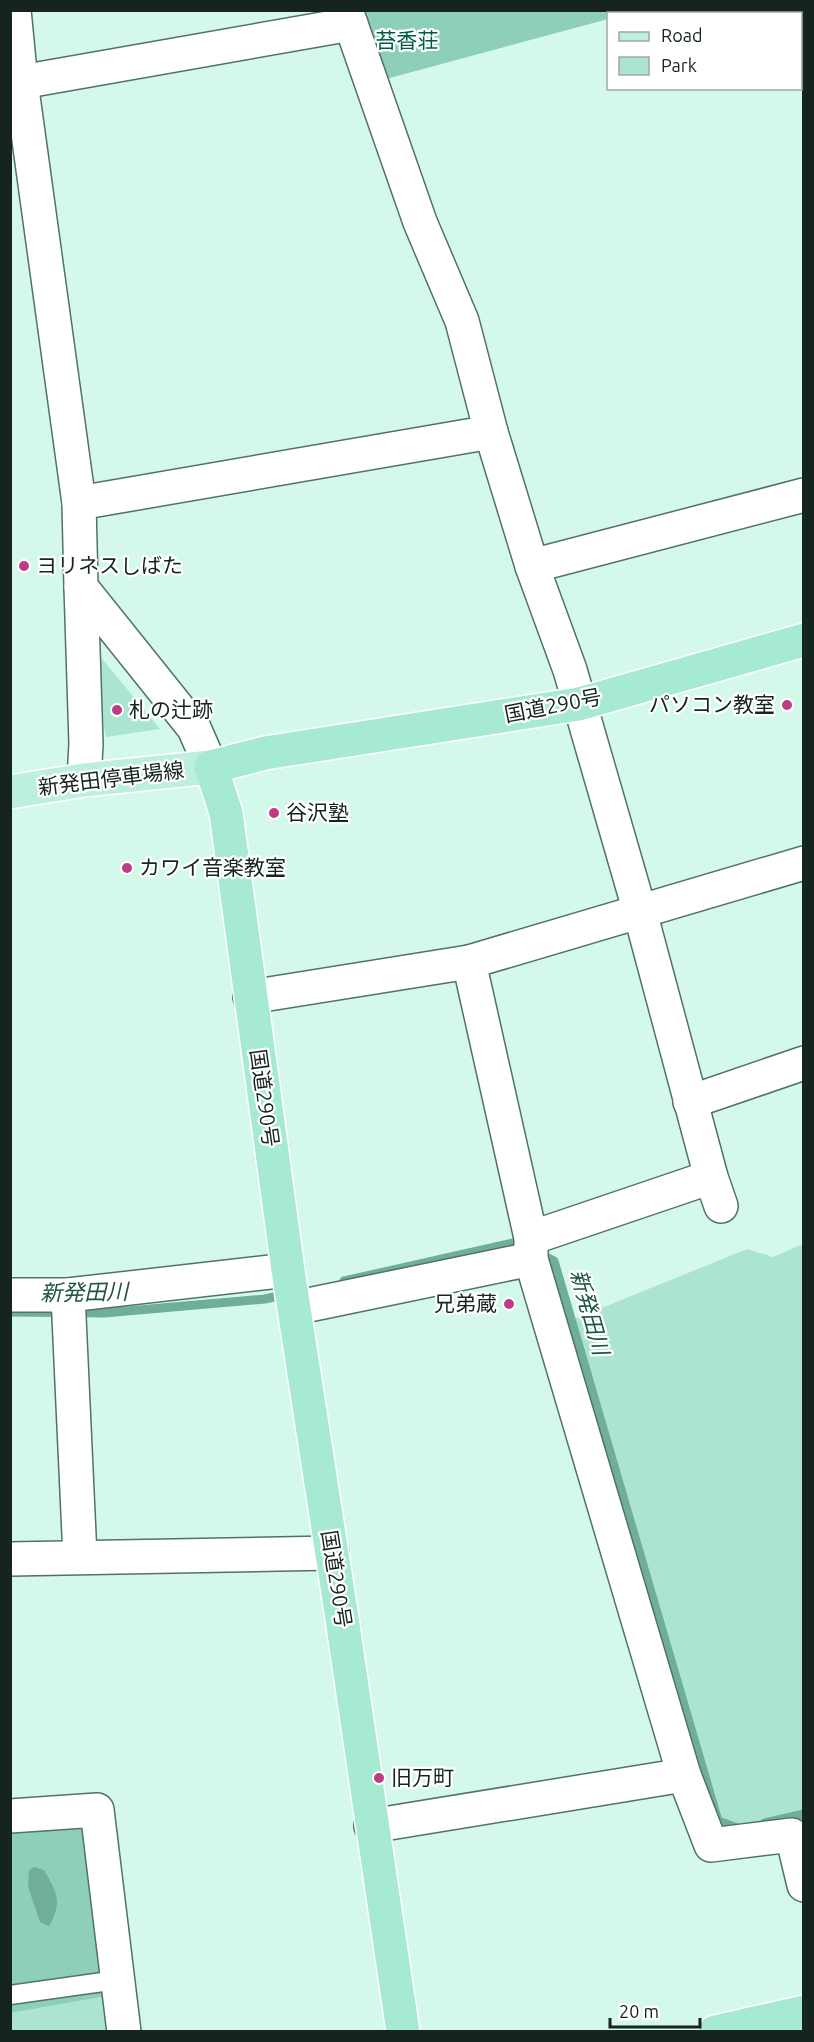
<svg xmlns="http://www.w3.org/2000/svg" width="814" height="2042" font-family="Ubuntu,'Noto Sans JP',sans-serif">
<rect width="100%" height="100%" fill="#d4f9eb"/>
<g fill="#ace5cf">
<path d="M99 655 160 729 106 737 98 699Z"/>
<path d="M803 1244V1814L737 1829 718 1821 572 1320 747 1249 773 1257Z"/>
<path d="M107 1996 112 2031 11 2032V2013Z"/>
</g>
<g fill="#8ecfb8">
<path d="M618 10 619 13 608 14V19L386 79 361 11Z"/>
<path d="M86 1821 107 1996 11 2013V1828Z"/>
</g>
<path fill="#6faf98" d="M34 1867 44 1870C57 1893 63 1902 49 1926L40 1922 28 1887 29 1870Z"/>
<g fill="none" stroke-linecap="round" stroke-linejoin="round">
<g stroke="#6faf98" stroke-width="9">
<path d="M538 1253 554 1261 718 1821 740 1829"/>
<path d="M344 1281 517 1242 526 1246"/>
<path d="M10 1312 104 1313 265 1299 287 1294"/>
<path d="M765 1823 804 1814"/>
</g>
<defs>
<path id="service" d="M10 1995 117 1980"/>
<g id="minor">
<path d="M346 10 420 222 462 321 491 432 532 566 570 670 640 912 711 1177 721 1206"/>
<path d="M791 10 792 14"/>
<path d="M800 39 804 48"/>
<path d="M10 84 351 24"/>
<path d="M79 503 491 432"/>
<path d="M532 566 804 495"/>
<path d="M81 587 86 744 84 780"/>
<path d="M469 962 531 1238V1259"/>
<path d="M250 997 469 962 804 863"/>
<path d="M690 1102 804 1063"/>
<path d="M531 1238 711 1177"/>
<path d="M10 1295H68L288 1270"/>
<path d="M68 1295 80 1557"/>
<path d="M294 1308 531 1259 684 1775 711 1845 792 1835 804 1885"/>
<path d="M10 1559 332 1553"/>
<path d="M10 1816 97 1810 124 2032"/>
<path d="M371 1826 684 1775"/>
</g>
<path id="tertiary" d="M14 10 21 82 79 503 81 587 194 728 211 767"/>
<path id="primary" d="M10 792 84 780 211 767"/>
<g id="trunk">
<path d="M403 2032 341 1612 288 1270 226 813 211 767 265 753 579 704 804 640"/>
<path d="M715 2032 804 2012"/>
</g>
</defs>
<use href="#service" stroke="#517266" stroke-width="21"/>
<use href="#minor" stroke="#517266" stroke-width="36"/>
<use href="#tertiary" stroke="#517266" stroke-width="36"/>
<use href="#primary" stroke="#fff" stroke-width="36"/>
<use href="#trunk" stroke="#fff" stroke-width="36"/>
<use href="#service" stroke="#fff" stroke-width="18"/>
<use href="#minor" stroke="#fff" stroke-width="33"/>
<use href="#tertiary" stroke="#fff" stroke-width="33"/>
<use href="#primary" stroke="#bdefdd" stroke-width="33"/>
<use href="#trunk" stroke="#a7ead2" stroke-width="33"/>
</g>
<g fill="#bd3c85" stroke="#fff" stroke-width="2">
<circle cx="24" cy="566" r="6"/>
<circle cx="787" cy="705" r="6"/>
<circle cx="117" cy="710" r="6"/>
<circle cx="274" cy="813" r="6"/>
<circle cx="127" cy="868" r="6"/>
<circle cx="509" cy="1304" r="6"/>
<circle cx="379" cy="1778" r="6"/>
</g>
<g text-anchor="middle" stroke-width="4.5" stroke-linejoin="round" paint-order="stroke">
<g font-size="21" fill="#015c46" stroke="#fff">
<text x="407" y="48">苔香荘</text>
</g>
<g font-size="21" fill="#16241f" stroke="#fff" text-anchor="start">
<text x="36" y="573">ヨリネスしばた</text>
<text x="775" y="712" text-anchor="end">パソコン教室</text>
<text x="129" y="717">札の辻跡</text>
<text x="286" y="820">谷沢塾</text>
<text x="139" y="875">カワイ音楽教室</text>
<text x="497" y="1311" text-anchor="end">兄弟蔵</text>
<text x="391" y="1785">旧万町</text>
</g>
<g font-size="21" fill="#16241f" stroke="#fff">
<text transform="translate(553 706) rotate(-11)" y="7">国道290号</text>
<text transform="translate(111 779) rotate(-7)" y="7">新発田停車場線</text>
<text transform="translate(264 1098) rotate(82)" y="7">国道290号</text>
<text transform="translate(336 1579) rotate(81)" y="7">国道290号</text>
</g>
<g font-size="22" font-style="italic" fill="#205444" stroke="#fff">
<text transform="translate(84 1292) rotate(-1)" y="8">新発田川</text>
<text transform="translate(590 1312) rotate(74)" y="8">新発田川</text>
</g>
</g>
<rect width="814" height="2042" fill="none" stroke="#16241f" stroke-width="24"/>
<rect x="607" y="12" width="195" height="78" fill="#ffffff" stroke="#a2a7a5" stroke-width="1.5"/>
<rect x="619" y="32" width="30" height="9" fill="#bdefdd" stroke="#a2a7a5" stroke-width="1.5"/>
<text x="661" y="42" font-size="18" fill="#16241f">Road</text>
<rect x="619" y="57" width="30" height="18" fill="#ace5cf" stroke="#a2a7a5" stroke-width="1.5"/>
<text x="661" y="72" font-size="18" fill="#16241f">Park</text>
<path d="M610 2018v9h90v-9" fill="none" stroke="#16241f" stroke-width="3"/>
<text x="619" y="2018" font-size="18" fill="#16241f" stroke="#ffffff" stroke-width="4.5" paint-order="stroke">20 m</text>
</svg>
